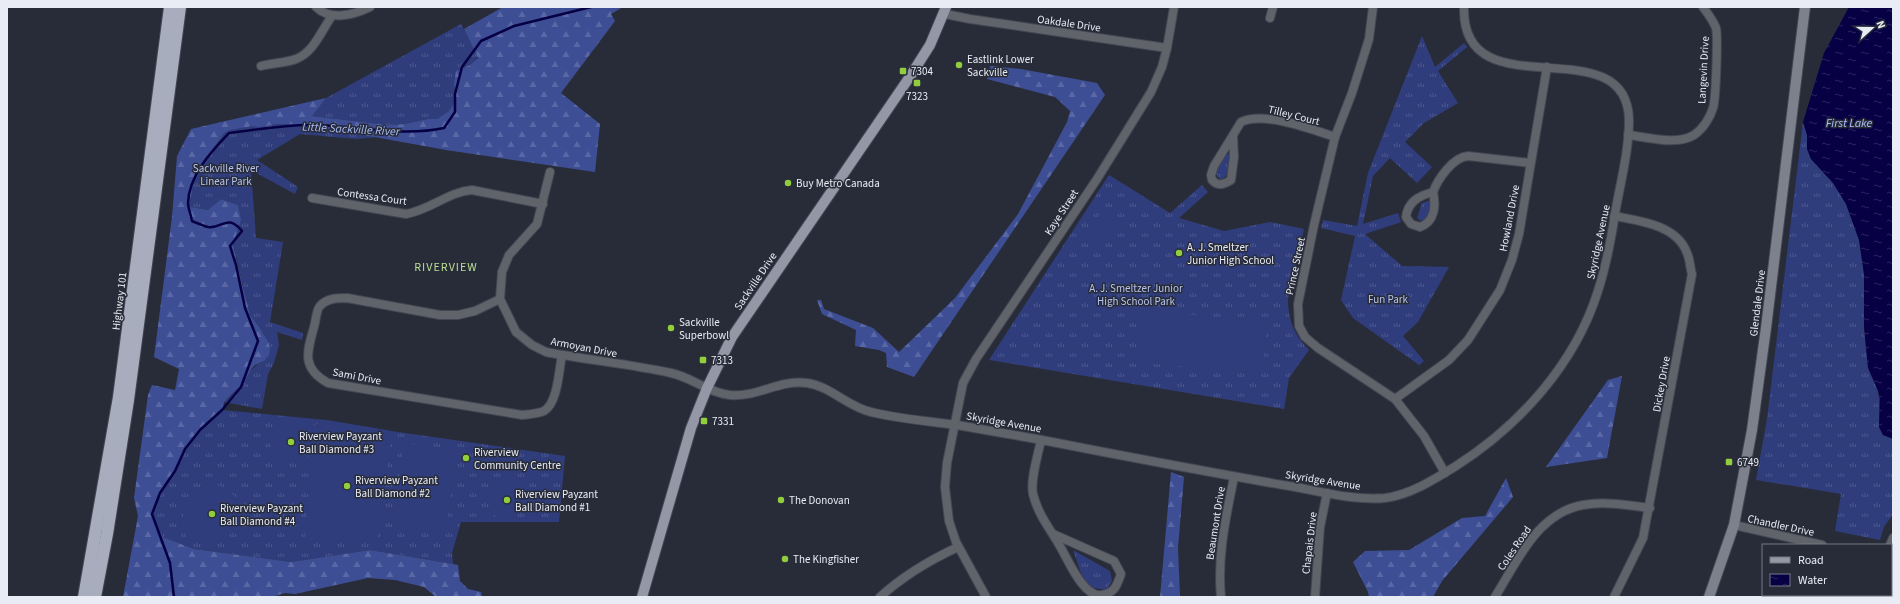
<svg xmlns="http://www.w3.org/2000/svg" width="1900" height="604" font-family="'Source Sans 3',sans-serif">
<defs>
<pattern id="grass-tufts" width="24" height="20" patternUnits="userSpaceOnUse"><rect width="24" height="20" fill="#303d7c"/><path d="M3 7l-1-3M5 7V3M7 7l1-3M15 17l-1-3M17 17v-4M19 17l1-3" fill="none" stroke="#4e598f"/></pattern>
<pattern id="forest-firs" width="22" height="20" patternUnits="userSpaceOnUse"><rect width="22" height="20" fill="#3d4e95"/><path d="M5 1l3.5 6h-7zM16 11l3.5 6h-7z" fill="#5968a4"/></pattern>
<pattern id="water-ripples" width="26" height="14" patternUnits="userSpaceOnUse"><rect width="26" height="14" fill="#070045"/><path d="M2 4q2-2 4 0t4 0M15 11q2-2 4 0t4 0" fill="none" stroke="#2b2560"/></pattern>
</defs>
<rect width="100%" height="100%" fill="#282c39"/>
<g fill="url(#grass-tufts)">
<path d="M461 24 478 57 470 65 459 69 454 89 456 97 455 102 449 111 437 119H428L405 124 387 125 312 116 326 98Z"/>
<path d="M1422 36 1435 67 1464 43 1467 47 1438 71 1458 103 1424 123 1405 142 1432 167 1417 183 1390 158 1373 176 1363 224 1398 213 1401 222 1365 234 1402 266 1449 267 1418 322 1403 336 1424 361 1419 365 1353 318 1341 300 1355 236 1321 228 1323 220 1357 226 1368 173Z"/>
<path d="M1803 122 1807 135V149L1811 159 1833 183 1846 204 1859 240 1864 274V327L1866 349 1871 375 1877 386 1879 398V427L1883 435 1893 439V514L1884 527 1880 540 1835 531 1841 494 1756 480 1767 419Z"/>
<path d="M277 124H303L377 137 356 139 300 134 257 160 298 187 295 194 251 170 256 238 283 242 270 322 303 333 302 340 277 332 279 345 274 363 268 374 262 409 224 402C241 391 245 369 264 361L265 336 260 328 250 315 233 243 240 218 238 205 221 199 208 210 191 207 189 206 195 175 224 133C237 123 262 128 277 124Z"/>
<path d="M1232 153 1226 176 1221 180 1215 173 1225 155Z"/>
<path d="M1109 175 1170 213 1202 185 1208 192 1179 218 1224 231 1270 222 1304 229 1288 299C1288 320 1294 335 1309 350L1289 378 1284 409 989 360Z"/>
<path d="M1432 200 1429 215 1421 221 1417 218 1422 203Z"/>
<path d="M222 410 326 420 391 431 565 456 559 522H461L452 553 453 564 370 550 291 562 194 549 160 536 152 514 160 493 175 471 185 449 200 430Z"/>
<path d="M1073 550 1110 571 1112 581 1106 590 1089 587 1081 573Z"/>
</g>
<g fill="url(#forest-firs)">
<path d="M503 7H623L611 14 615 21 561 93 600 124 595 172 446 150 303 124H277L260 127 252 126 230 130 224 133 195 175 189 206 191 207 208 210 221 199 238 205 241 220 233 243 236 258 250 315 260 328 268 342 270 348 269 355 264 361 255 365 252 368 244 382 224 402 222 410 200 430 185 449 175 471 160 493 152 514 160 536 194 549 291 562 370 550 453 564 458 565 460 581 468 589 481 592 482 597H436L424 587 395 580 368 578 295 594 285 593 272 597H123L138 516 134 498 148 395 152 385 175 390 179 369 154 357 172 217 177 156 191 129 326 98 312 116 387 125 405 124 428 119H437L449 111 456 100 454 83 456 71 470 65 478 58 464 29Z"/>
<path d="M990 66 1021 69 1097 83 1105 95 914 377 887 367 886 353 879 350 855 346 856 330 822 314 817 300H821L824 309 873 328 899 352 955 298 1018 214 1067 122 1070 111 1055 97 987 79Z"/>
<path d="M1622 376 1607 458 1546 467 1608 380Z"/>
<path d="M1171 472 1184 477 1178 548 1180 597H1160Z"/>
<path d="M1506 478 1513 497 1442 581 1433 597H1369L1368 592 1353 562 1365 551 1409 550 1462 518 1485 516Z"/>
</g>
<g fill="#303d7c">
<path d="M1101 213 1116 222 1099 250 1084 240Z"/>
<path d="M1140 310 1267 322 1262 374 1135 362Z"/>
<path d="M326 420 392 431 377 540H305L313 426Z"/>
<path d="M285 421 308 425 312 430C311 437 312 445 310 451 308 457 304 460 299 462 272 471 258 429 285 421Z"/>
<path d="M404 443 457 450 445 533 392 526Z"/>
<path d="M504 482 517 485 524 498 522 510 514 517H496L489 509C491 496 490 486 504 482Z"/>
<path d="M215 485C244 490 248 526 222 539 214 543 197 540 188 539L180 525C188 504 189 486 215 485Z"/>
</g>
<path fill="url(#water-ripples)" d="M1849 7H1893V439L1883 435 1879 427 1880 399 1878 391 1868 368 1864 327V274L1859 240 1846 204 1833 183 1811 159 1807 149V135L1803 122 1824 53Z"/>
<g fill="none" stroke-linecap="round" stroke-linejoin="round">
<path stroke="#070045" stroke-width="2.5" d="M174 597 170 563 152 514 160 493 175 471 185 449 200 430 222 410 241 387 258 341 245 308 236 265 230 246 242 231C227 213 223 229 208 227 203 226 197 223 192 221 191 215 188 208 188 203 189 175 211 152 229 133 256 130 286 124 314 125 357 126 402 137 444 128L455 112V94L462 67 481 41 514 26 591 7"/>
<defs>
<g id="street">
<path d="M316 7C330 21 354 15 370 7"/>
<path d="M1373 7 1369 39 1352 93 1335 137 1314 225 1298 304 1299 326 1305 337 1318 348 1395 399 1424 436 1445 473"/>
<path d="M945 14 970 19 1167 48"/>
<path d="M1270 18 1273 7"/>
<path d="M261 66C272 63 286 63 296 59 314 52 321 31 332 16"/>
<path d="M1628 135C1648 137 1676 146 1694 135 1703 129 1710 118 1713 108 1716 99 1718 36 1716 28 1713 20 1708 14 1703 7"/>
<path d="M1233 136 1234 157 1231 180C1225 184 1218 187 1212 180L1211 175 1214 166 1241 122C1264 111 1311 129 1335 137"/>
<path d="M550 172 537 224 509 255 502 272 500 299 516 332 532 345 546 352C587 360 630 364 671 373 691 377 709 393 730 395 756 398 780 379 807 383 830 386 848 407 871 412 899 419 928 421 957 425 985 430 1014 435 1042 440 1123 456 1203 471 1283 485 1316 490 1351 501 1385 498 1410 495 1435 479 1456 466 1520 425 1575 364 1598 291 1606 266 1611 240 1615 214 1620 184 1629 152 1629 120 1627 24 1461 114 1464 7"/>
<path d="M1433 192C1436 205 1435 222 1420 227L1411 224 1406 217C1408 202 1418 196 1433 192 1438 179 1453 157 1468 156L1530 163"/>
<path d="M312 198 406 214C430 210 448 192 472 190L543 204"/>
<path d="M500 299 475 311 458 315H440L347 298C338 298 327 298 320 306 316 310 316 321 314 327 307 352 301 368 328 383L522 415C530 414 537 414 544 411 558 403 559 369 562 355"/>
<path d="M1395 399 1449 360 1468 340 1500 290 1512 260 1519 234 1547 67"/>
<path d="M1041 440C1038 455 1030 480 1033 494 1038 515 1051 530 1061 548 1069 562 1084 598 1102 595 1115 593 1117 585 1121 574L1114 561 1053 534"/>
<path d="M1734 525 1822 545"/>
<path d="M1890 545 1893 538"/>
<path d="M1891 556H1893"/>
<path d="M880 597C903 576 930 560 958 547"/>
<path d="M986 597 956 542 949 521 945 487 947 463 963 383 976 359 1097 179 1151 92 1162 67 1167 48 1174 7"/>
<path d="M1221 597C1217 556 1226 517 1234 477"/>
<path d="M1315 597 1320 527 1327 493"/>
<path d="M1495 597C1517 562 1537 513 1583 505 1604 501 1628 505 1650 508"/>
<path d="M1614 597 1643 538 1692 274C1690 268 1690 259 1687 253 1677 225 1640 221 1614 216"/>
<path d="M1807 597 1808 595"/>
</g>
<path id="secondary" d="M1709 597 1734 525 1752 430 1766 328 1805 7"/>
<path id="primary" d="M642 597 691 428 707 388 732 337 911 75 930 45 946 7"/>
<g id="highway">
<path d="M84 597 119 397 170 7"/>
<path d="M95 597 107 534 128 400 180 7"/>
</g>
</defs>
<use href="#street" stroke="#434753" stroke-width="10"/>
<use href="#secondary" stroke="#434753" stroke-width="12"/>
<use href="#primary" stroke="#434753" stroke-width="12"/>
<use href="#highway" stroke="#434753" stroke-width="14"/>
<use href="#street" stroke="#606369" stroke-width="8"/>
<use href="#secondary" stroke="#7d818c" stroke-width="10"/>
<use href="#primary" stroke="#9498a6" stroke-width="10"/>
<use href="#highway" stroke="#a8adbe" stroke-width="12"/>
</g>
<g fill="#92cd3e" stroke="#282c39" stroke-width="1.5">
<circle cx="959" cy="65" r="4"/>
<rect x="899" y="67" width="8" height="8" rx="2"/>
<rect x="913" y="79" width="8" height="8" rx="2"/>
<circle cx="788" cy="183" r="4"/>
<circle cx="1179" cy="253" r="4"/>
<circle cx="671" cy="328" r="4"/>
<rect x="699" y="356" width="8" height="8" rx="2"/>
<rect x="700" y="417" width="8" height="8" rx="2"/>
<circle cx="291" cy="442" r="4"/>
<circle cx="466" cy="458" r="4"/>
<rect x="1725" y="458" width="8" height="8" rx="2"/>
<circle cx="347" cy="486" r="4"/>
<circle cx="507" cy="500" r="4"/>
<circle cx="781" cy="500" r="4"/>
<circle cx="212" cy="514" r="4"/>
<circle cx="785" cy="559" r="4"/>
</g>
<g text-anchor="middle" stroke-width="3" stroke-linejoin="round" paint-order="stroke">
<g font-size="11" fill="#e9ecf4" stroke="#282c39">
<text transform="translate(1069 23) rotate(8)" y="4">Oakdale Drive</text>
<text transform="translate(1703 70) rotate(-87)" y="4">Langevin Drive</text>
<text transform="translate(1294 115) rotate(14)" y="4">Tilley Court</text>
<text transform="translate(372 196) rotate(8)" y="4">Contessa Court</text>
<text transform="translate(1061 212) rotate(-57)" y="4">Kaye Street</text>
<text transform="translate(1509 218) rotate(-79)" y="4">Howland Drive</text>
<text transform="translate(1598 242) rotate(-78)" y="4">Skyridge Avenue</text>
<text transform="translate(1295 266) rotate(-78)" y="4">Prince Street</text>
<text transform="translate(755 281) rotate(-56)" y="4">Sackville Drive</text>
<text transform="translate(119 301) rotate(-83)" y="4">Highway 101</text>
<text transform="translate(1757 303) rotate(-83)" y="4">Glendale Drive</text>
<text transform="translate(584 347) rotate(11)" y="4">Armoyan Drive</text>
<text transform="translate(357 376) rotate(11)" y="4">Sami Drive</text>
<text transform="translate(1661 384) rotate(-80)" y="4">Dickey Drive</text>
<text transform="translate(1004 422) rotate(10)" y="4">Skyridge Avenue</text>
<text transform="translate(1323 480) rotate(9)" y="4">Skyridge Avenue</text>
<text transform="translate(1215 523) rotate(-81)" y="4">Beaumont Drive</text>
<text transform="translate(1781 525) rotate(12)" y="4">Chandler Drive</text>
<text transform="translate(1309 543) rotate(-83)" y="4">Chapais Drive</text>
<text transform="translate(1514 548) rotate(-56)" y="4">Coles Road</text>
</g>
<g font-size="11" fill="#e9ecf4" stroke="#282c39" text-anchor="start">
<text x="967" y="63">Eastlink Lower<tspan x="967" dy="13">Sackville</tspan></text>
<text x="911" y="75">7304</text>
<text x="917" y="100" text-anchor="middle">7323</text>
<text x="796" y="187">Buy Metro Canada</text>
<text x="1187" y="251">A. J. Smeltzer<tspan x="1187" dy="13">Junior High School</tspan></text>
<text x="679" y="326">Sackville<tspan x="679" dy="13">Superbowl</tspan></text>
<text x="711" y="364">7313</text>
<text x="712" y="425">7331</text>
<text x="299" y="440">Riverview Payzant<tspan x="299" dy="13">Ball Diamond #3</tspan></text>
<text x="474" y="456">Riverview<tspan x="474" dy="13">Community Centre</tspan></text>
<text x="1737" y="466">6749</text>
<text x="355" y="484">Riverview Payzant<tspan x="355" dy="13">Ball Diamond #2</tspan></text>
<text x="515" y="498">Riverview Payzant<tspan x="515" dy="13">Ball Diamond #1</tspan></text>
<text x="789" y="504">The Donovan</text>
<text x="220" y="512">Riverview Payzant<tspan x="220" dy="13">Ball Diamond #4</tspan></text>
<text x="793" y="563">The Kingfisher</text>
</g>
<g font-size="11" fill="#b6c3ec" stroke="#282c39">
<text x="226" y="172">Sackville River<tspan x="226" dy="13">Linear Park</tspan></text>
<text x="1136" y="292">A. J. Smeltzer Junior<tspan x="1136" dy="13">High School Park</tspan></text>
<text x="1388" y="303">Fun Park</text>
</g>
<g font-size="12" font-style="italic" fill="#aabdfa" stroke="#282c39">
<text x="1849" y="127">First Lake</text>
<text transform="translate(351 129) rotate(3)" y="4">Little Sackville River</text>
</g>
<g font-size="12" letter-spacing="1" fill="#b9db94" stroke="#282c39">
<text x="446" y="271">RIVERVIEW</text>
</g>
</g>
<rect width="1900" height="604" fill="none" stroke="#e9ecf4" stroke-width="16"/>
<rect x="1762" y="544" width="130" height="52" fill="#282c39" stroke="#757984"/>
<rect x="1770" y="557" width="20" height="6" fill="#9498a6" stroke="#757984"/>
<text x="1798" y="564" font-size="12" fill="#e9ecf4">Road</text>
<rect x="1770" y="574" width="20" height="12" fill="url(#water-ripples)" stroke="#757984"/>
<text x="1798" y="584" font-size="12" fill="#e9ecf4">Water</text>
<g transform="translate(1872 28) rotate(69)" stroke="#282c39" stroke-width="3" paint-order="stroke">
<path d="M0-3L7 15L0 10L-7 15Z" fill="#e9ecf4"/>
<text y="-6" font-size="11" font-weight="bold" text-anchor="middle" fill="#e9ecf4">N</text>
</g>
</svg>
